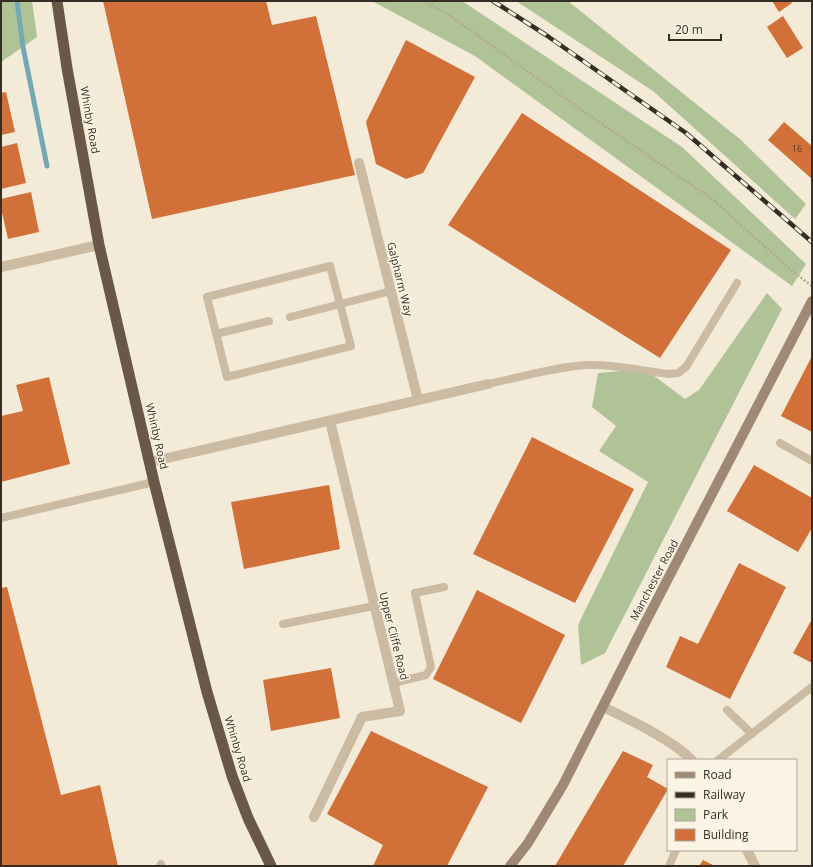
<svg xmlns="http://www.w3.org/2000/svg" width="813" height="867" font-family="'Open Sans',sans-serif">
<rect width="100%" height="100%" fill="#f3ead7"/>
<g fill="#afc396">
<path d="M1 1H32L37 37 1 62Z"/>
<path d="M372 1H462L682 147 806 264 792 286 475 56Z"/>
<path d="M516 1H568L741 140 806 204 795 219 653 91Z"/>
<path d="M767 293 782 309 605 653 581 665 578 625 648 482 599 451 616 426 592 407 598 373 645 369 685 399 699 390Z"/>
</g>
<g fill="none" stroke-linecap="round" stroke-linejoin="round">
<path stroke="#74a8b3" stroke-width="5" d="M17 1 23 47 47 166"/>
</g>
<g fill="#d17038">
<path d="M103 1H266L272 25 316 16 355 175 152 219Z"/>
<path d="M772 1H790L792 3 779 12Z"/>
<path d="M783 16 803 48 787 58 767 27Z"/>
<path d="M406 40 475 77 423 173 406 179 376 164 366 122Z"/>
<path d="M6 92 15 132 1 135V93Z"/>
<path d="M522 113 731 250 660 358 448 225Z"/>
<path d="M784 122 812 146V179L768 140Z"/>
<path d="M17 143 26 183 1 189V147Z"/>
<path d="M31 192 39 232 8 239 1 208V199Z"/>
<path d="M812 356V432L781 416Z"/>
<path d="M49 377 70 464 1 482V416L23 411 16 385Z"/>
<path d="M532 437 634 489 575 603 473 554Z"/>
<path d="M754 465 812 498V528L798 552 727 511Z"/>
<path d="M329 485 340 549 244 569 231 502Z"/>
<path d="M739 563 786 587 730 699 666 667 680 636 698 644Z"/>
<path d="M7 587 61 795 100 785 118 866H1V588Z"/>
<path d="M477 590 565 635 521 723 433 679Z"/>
<path d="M812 619V663L793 653Z"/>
<path d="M331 668 340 718 271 731 263 680Z"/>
<path d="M371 731 488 787 447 866H373L383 845 327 814Z"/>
<path d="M623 751 653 765 647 777 668 789 623 866H555Z"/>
<path d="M703 860 715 866H699Z"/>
</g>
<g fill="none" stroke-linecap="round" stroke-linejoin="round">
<path stroke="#b8a58d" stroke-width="2.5" stroke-dasharray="2 2" stroke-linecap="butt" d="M424 1 449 15 590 116 712 199 791 270 812 286"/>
<g stroke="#ccbba3" stroke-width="8">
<path d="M330 266 351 346 227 377 207 297Z"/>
<path d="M290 317 391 291"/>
<path d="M216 334 269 321"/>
<path d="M488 384C521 377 554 367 587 365 615 364 642 371 669 374L678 373 686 367 737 283"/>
<path d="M780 443 812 461"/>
<path d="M1 518 154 482"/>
<path d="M283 624 374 606"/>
<path d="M393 683 426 675 431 667 415 593 444 587"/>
<path d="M727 710 752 734"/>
<path d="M718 760 812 687"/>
<path d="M160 866 161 864"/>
<path d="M669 866 676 850"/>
</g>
<g stroke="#ccbba3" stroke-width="10">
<path d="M359 163 418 400"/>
<path d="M1 267 99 245"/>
<path d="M150 462 488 384"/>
<path d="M603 707C630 720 671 739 692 760"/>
<path d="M314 817 362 717 400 711 330 421"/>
<path d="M747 850 755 866"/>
</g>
<path stroke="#a08974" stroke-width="10" d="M510 866 528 843 563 785 644 625 812 301"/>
<path stroke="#695748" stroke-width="11" d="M57 1 67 68 99 245 154 482 207 692 232 776 248 818 271 866"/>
<defs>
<path id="rail" d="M493 1 546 35 686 133 812 242"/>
</defs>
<use href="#rail" stroke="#362d25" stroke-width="4.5"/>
<use href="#rail" stroke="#fbf3e4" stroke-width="3" stroke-dasharray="9" stroke-linecap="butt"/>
</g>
<g text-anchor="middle" stroke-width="3" stroke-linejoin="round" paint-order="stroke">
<g font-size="9" fill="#5d3e2a">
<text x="797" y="152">16</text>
</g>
<g font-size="11" fill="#362d25" stroke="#fbf3e4">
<text transform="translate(90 120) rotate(80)" y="4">Whinby Road</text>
<text transform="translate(400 279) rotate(76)" y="4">Galpharm Way</text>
<text transform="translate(157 436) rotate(77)" y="4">Whinby Road</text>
<text transform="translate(654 580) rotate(-62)" y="4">Manchester Road</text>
<text transform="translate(394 636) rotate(76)" y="4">Upper Cliffe Road</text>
<text transform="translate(238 749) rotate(73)" y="4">Whinby Road</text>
</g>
</g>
<rect width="813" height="867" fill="none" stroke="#362d25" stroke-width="4"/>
<rect x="667" y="759" width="130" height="92" fill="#fbf3e4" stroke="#aca498"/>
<rect x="675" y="772" width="20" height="6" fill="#a08974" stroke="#aca498"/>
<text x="703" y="779" font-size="12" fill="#362d25">Road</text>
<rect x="675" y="792" width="20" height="6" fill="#362d25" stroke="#aca498"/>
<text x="703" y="799" font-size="12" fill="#362d25">Railway</text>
<rect x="675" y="809" width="20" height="12" fill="#afc396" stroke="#aca498"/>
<text x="703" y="819" font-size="12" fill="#362d25">Park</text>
<rect x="675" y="829" width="20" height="12" fill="#d17038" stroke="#aca498"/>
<text x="703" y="839" font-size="12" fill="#362d25">Building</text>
<path d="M669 34v6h52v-6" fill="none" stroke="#362d25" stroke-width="2"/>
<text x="675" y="34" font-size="12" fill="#362d25" stroke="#fbf3e4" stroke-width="3" paint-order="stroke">20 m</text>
</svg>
